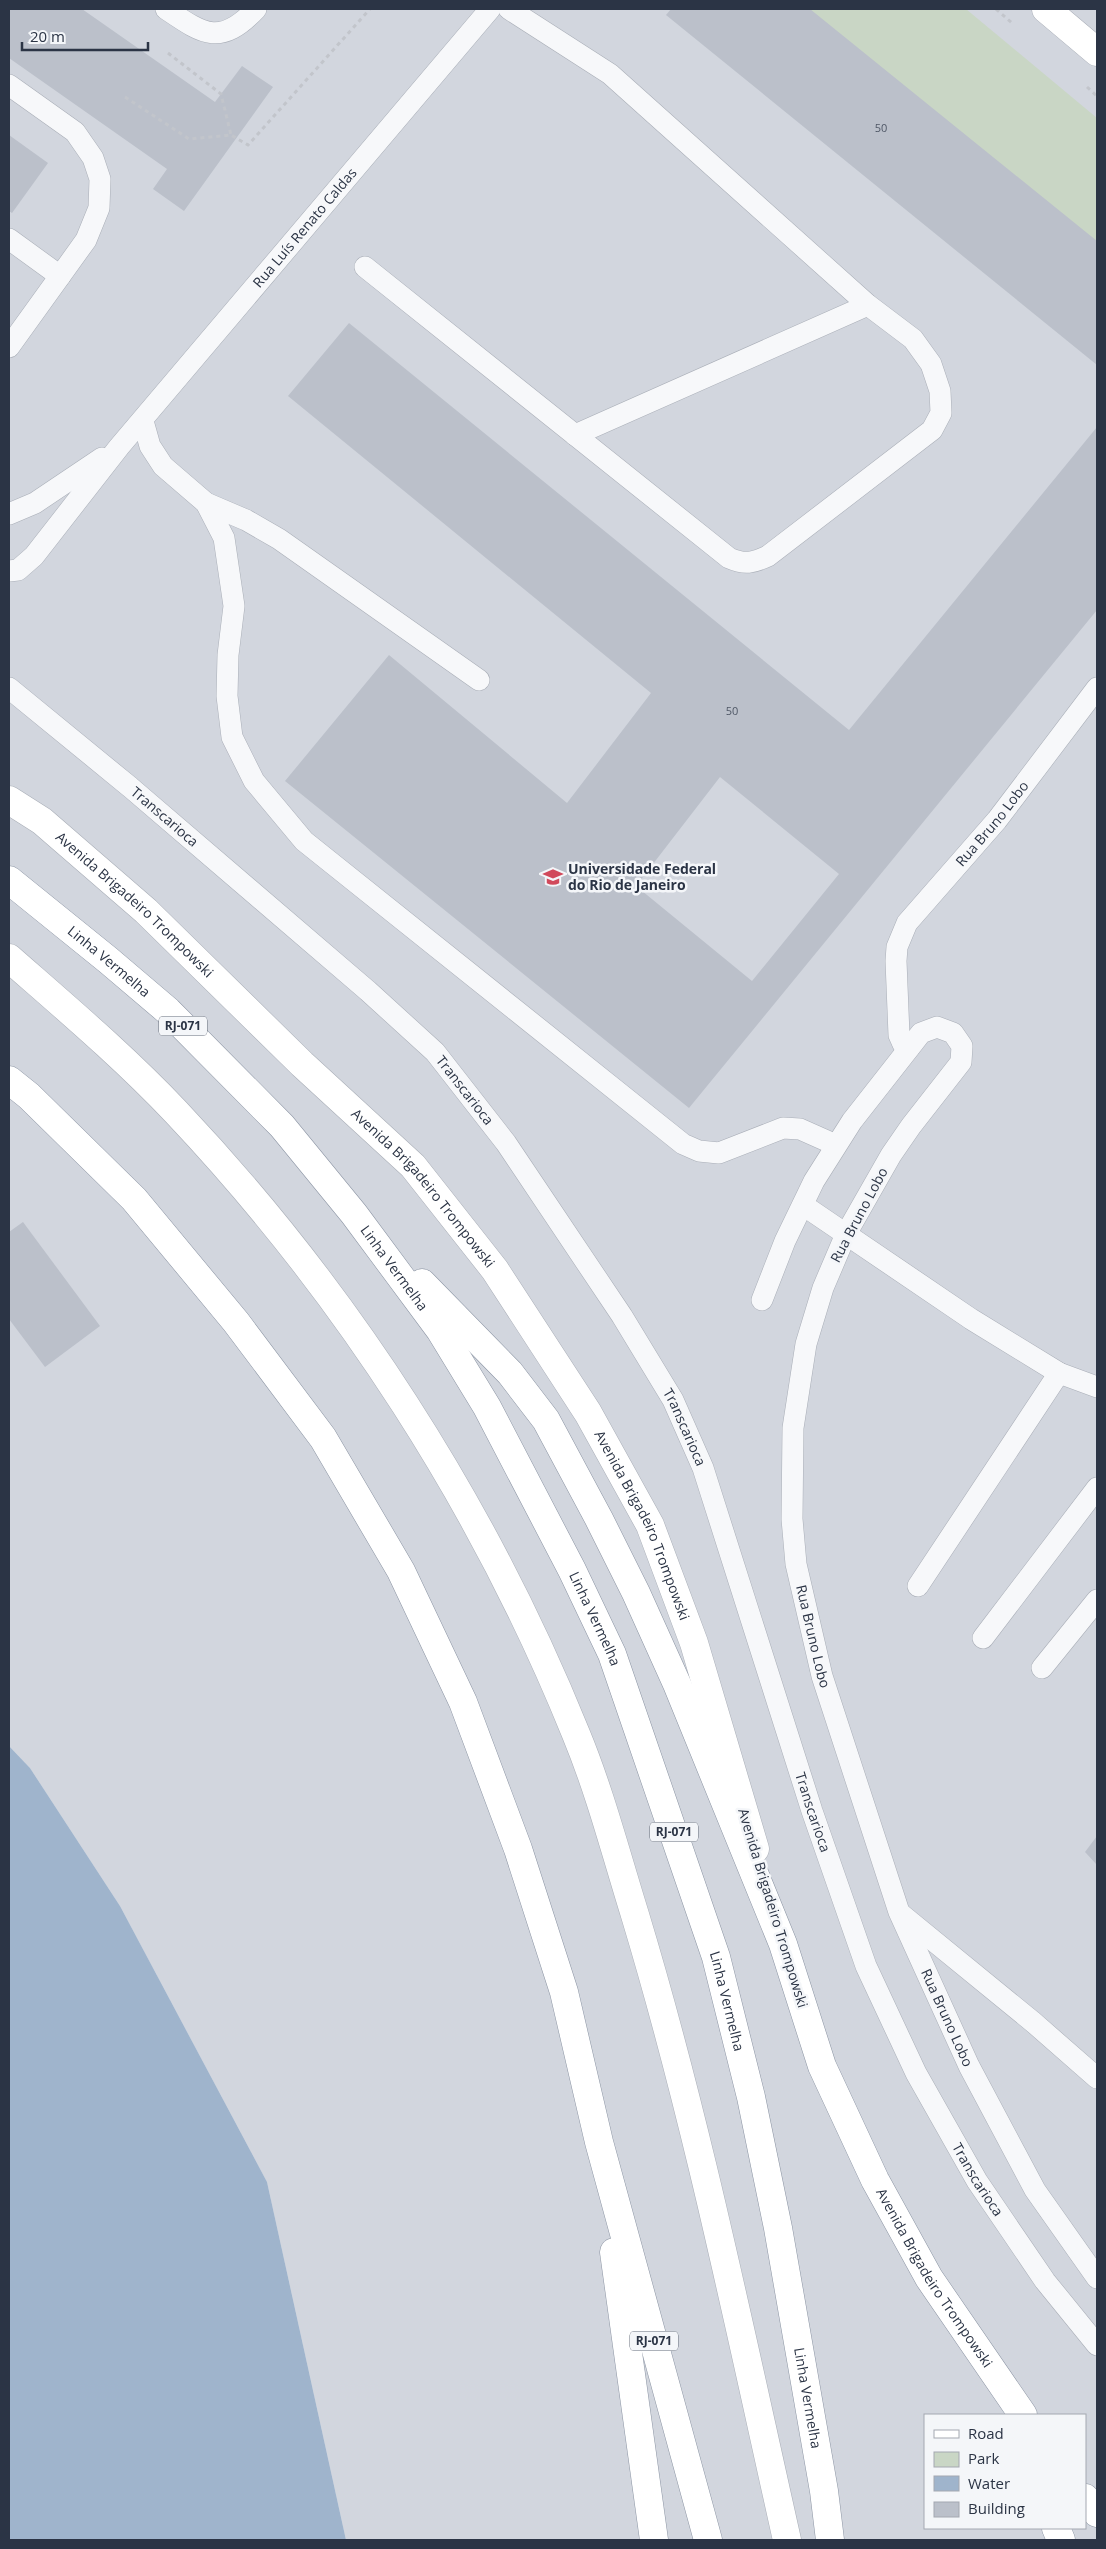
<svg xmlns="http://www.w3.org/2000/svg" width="1106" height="2549" font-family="'Open Sans',sans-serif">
<rect width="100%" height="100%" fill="#e4e7ec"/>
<path fill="#d2d6de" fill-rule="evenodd" d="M9 9H1097V2540H346L267 2182 120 1906 30 1768 9 1746ZM925 2415H1085V2528H925Z"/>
<path fill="#c9d6c5" d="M788 9H966L1097 118V266Z"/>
<path fill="#9fb4cc" d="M9 1746 30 1768 120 1906 267 2182 346 2540H9Z"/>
<g fill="#bbc0ca" fill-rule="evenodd">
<path d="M9 9H82L215 102 242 66 273 87 184 211 153 189 167 169 9 58Z"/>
<path d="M671 9H810L1097 241V365L666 15Z"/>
<path d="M9 135 48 163 12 213 9 211Z"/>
<path d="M349 323 849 730 1097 427V610L689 1108 285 781 389 655 567 803 651 693 288 396ZM720 777 839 874 752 981 636 886Z"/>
<path d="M23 1222 100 1326 45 1367 9 1319V1232Z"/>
<path d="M1097 1836V1865L1085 1852Z"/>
</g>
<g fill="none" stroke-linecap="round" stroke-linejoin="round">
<defs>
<g id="lane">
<path d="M166 9C203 34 220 47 256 9"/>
<path d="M9 85 75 132 93 158 100 179 99 208 86 240 9 347"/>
<path d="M9 239 60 276"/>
<path d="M365 267 729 558C745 565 753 563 768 556L932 430 941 413 940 391 931 364 913 339 868 305 610 74 509 9"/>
<path d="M143 421 150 446 163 466 206 503 224 538 234 606 228 655 227 696 232 737 254 781 304 841 683 1144 699 1151 719 1153 783 1128 800 1129 836 1145"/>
<path d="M575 435 868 305"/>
<path d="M206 503 246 520 279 539 479 680"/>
<path d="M9 514 35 503 102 458"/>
<path id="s1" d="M9 571 18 570 34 556 119 447 490 9"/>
<path id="s2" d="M9 688 130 787 368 991 435 1052 506 1143 622 1316 673 1400 703 1468 812 1811 866 1966 916 2073 977 2181 1045 2281 1097 2345"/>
<path id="s3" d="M909 1048 903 1044 899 1035 896 961 897 947 907 923 997 820 1097 688"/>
<path d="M803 1205 971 1319 1059 1373 1097 1387"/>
<path id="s4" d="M762 1300 785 1241 814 1181 852 1121 921 1033 937 1027 953 1033 962 1046 961 1062 911 1126 891 1155 846 1234 823 1288 806 1344 793 1428 792 1519 796 1564 822 1676 899 1912 969 2066 1035 2190 1097 2278"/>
<path d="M918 1586 1059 1373"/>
<path d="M983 1638 1097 1488"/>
<path d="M1042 1668 1097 1600"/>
<path d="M902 1915 1033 2022 1097 2078"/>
</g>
<g id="secondary">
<path d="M1046 9 1097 52"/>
<path id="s5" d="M9 800 42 821 146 911 302 1064 413 1166 495 1270 588 1413 650 1525 694 1643 755 1849"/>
<path d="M9 958C66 1008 124 1057 176 1112 346 1292 483 1504 576 1734 600 1792 616 1854 635 1915 697 2120 740 2331 787 2540"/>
</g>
<g id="highway">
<path id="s6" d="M9 880 108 960 168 1011 282 1126 354 1214 440 1330 487 1407 572 1570 612 1654 716 1957 751 2097 778 2228 824 2491 830 2540"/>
<path d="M9 1080 29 1096 134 1199 236 1322 323 1438 401 1571 463 1702 518 1849 564 1992 599 2142 708 2540"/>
<path id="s7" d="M422 1283 510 1373 546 1420 599 1519 636 1593 677 1684 783 1944 822 2066 875 2180 929 2278 1023 2415"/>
<path d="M614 2252 654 2540"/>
<path d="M1085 2498 1097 2513"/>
<path d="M1056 2528 1061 2540"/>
</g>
</defs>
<use href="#lane" stroke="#a9aeb7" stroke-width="22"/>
<use href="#secondary" stroke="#a9aeb7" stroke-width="29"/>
<use href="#highway" stroke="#8b94a3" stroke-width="29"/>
<g stroke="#c2c5cb" stroke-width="3" stroke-dasharray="4 4" stroke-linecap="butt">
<path d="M996 9 1012 23"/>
<path d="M168 53 221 94 231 135"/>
<path d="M1087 87 1097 96"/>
<path d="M125 97 189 139 231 135 248 145 370 9"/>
</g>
<use href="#lane" stroke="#f7f8fa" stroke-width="21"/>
<use href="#secondary" stroke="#fff" stroke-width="28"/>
<use href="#highway" stroke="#fff" stroke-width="28"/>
</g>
<defs>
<symbol id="university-bare" viewBox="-9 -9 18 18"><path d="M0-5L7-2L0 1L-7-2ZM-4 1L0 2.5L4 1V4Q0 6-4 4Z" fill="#d1495b" stroke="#f4f6f9" stroke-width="2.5" paint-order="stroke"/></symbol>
</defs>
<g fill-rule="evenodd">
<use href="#university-bare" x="539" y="863" width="28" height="28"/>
</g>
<g text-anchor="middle" stroke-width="5" stroke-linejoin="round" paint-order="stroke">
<g font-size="11" fill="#4f5766">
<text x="881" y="132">50</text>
<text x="732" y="715">50</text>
</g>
<g fill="#f4f6f9" stroke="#676e7b" stroke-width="1">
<rect x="159" y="1016.5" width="48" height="19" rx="4"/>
<rect x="650" y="1822.5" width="48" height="19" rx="4"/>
<rect x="630" y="2331.5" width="48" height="19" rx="4"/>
</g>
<g font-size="12" font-weight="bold" fill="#2b3445">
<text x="183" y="1030">RJ-071</text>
<text x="674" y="1836">RJ-071</text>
<text x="654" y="2345">RJ-071</text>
</g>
<g font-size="14" fill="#2b3445" stroke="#f4f6f9">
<text dy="5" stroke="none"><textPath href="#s1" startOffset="456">Rua Luís Renato Caldas</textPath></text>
<text dy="5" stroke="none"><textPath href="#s2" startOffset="202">Transcarioca</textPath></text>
<text dy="5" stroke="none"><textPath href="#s3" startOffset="262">Rua Bruno Lobo</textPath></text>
<text dy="5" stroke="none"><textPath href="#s5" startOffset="164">Avenida Brigadeiro Trompowski</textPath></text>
<text dy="5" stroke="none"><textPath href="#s6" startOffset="129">Linha Vermelha</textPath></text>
<text dy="5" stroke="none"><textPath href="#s2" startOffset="609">Transcarioca</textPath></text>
<text dy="5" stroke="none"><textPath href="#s5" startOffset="569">Avenida Brigadeiro Trompowski</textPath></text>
<text transform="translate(859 1215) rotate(-62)" y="5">Rua Bruno Lobo</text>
<text dy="5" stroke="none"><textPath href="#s6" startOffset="549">Linha Vermelha</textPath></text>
<text dy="5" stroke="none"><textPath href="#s2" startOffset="1012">Transcarioca</textPath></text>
<text dy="5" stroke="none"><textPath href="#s5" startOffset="974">Avenida Brigadeiro Trompowski</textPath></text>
<text dy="5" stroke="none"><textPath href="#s6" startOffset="954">Linha Vermelha</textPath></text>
<text dy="5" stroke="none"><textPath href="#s4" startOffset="999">Rua Bruno Lobo</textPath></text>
<text dy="5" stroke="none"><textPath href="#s2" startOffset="1418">Transcarioca</textPath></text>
<text transform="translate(773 1908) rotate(73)" y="5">Avenida Brigadeiro Trompowski</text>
<text dy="5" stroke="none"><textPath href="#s6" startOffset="1359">Linha Vermelha</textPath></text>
<text dy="5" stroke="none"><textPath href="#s4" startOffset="1404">Rua Bruno Lobo</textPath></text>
<text dy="5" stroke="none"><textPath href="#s2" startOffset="1822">Transcarioca</textPath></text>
<text dy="5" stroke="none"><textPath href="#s7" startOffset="1129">Avenida Brigadeiro Trompowski</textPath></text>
<text dy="5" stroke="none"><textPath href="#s6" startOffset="1764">Linha Vermelha</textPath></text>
</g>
<g font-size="14" font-weight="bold" fill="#2b3445" stroke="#f4f6f9" text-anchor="start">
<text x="568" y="874">Universidade Federal<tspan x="568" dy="16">do Rio de Janeiro</tspan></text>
</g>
</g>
<rect width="1106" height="2549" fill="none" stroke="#2b3445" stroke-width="20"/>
<rect x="924" y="2414" width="162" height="115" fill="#f4f6f9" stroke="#a4a8b1"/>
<rect x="934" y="2430" width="25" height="8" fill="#ffffff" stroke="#a4a8b1"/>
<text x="968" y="2439" font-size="15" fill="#2b3445">Road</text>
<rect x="934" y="2452" width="25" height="15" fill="#c9d6c5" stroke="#a4a8b1"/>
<text x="968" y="2464" font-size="15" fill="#2b3445">Park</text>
<rect x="934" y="2476" width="25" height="15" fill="#9fb4cc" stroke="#a4a8b1"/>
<text x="968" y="2489" font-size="15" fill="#2b3445">Water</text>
<rect x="934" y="2502" width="25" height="15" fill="#bbc0ca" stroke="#a4a8b1"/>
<text x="968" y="2514" font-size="15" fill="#2b3445">Building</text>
<path d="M22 42v8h126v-8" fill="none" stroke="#2b3445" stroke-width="2.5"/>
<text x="30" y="42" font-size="15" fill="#2b3445" stroke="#f4f6f9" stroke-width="4" paint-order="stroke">20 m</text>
</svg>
